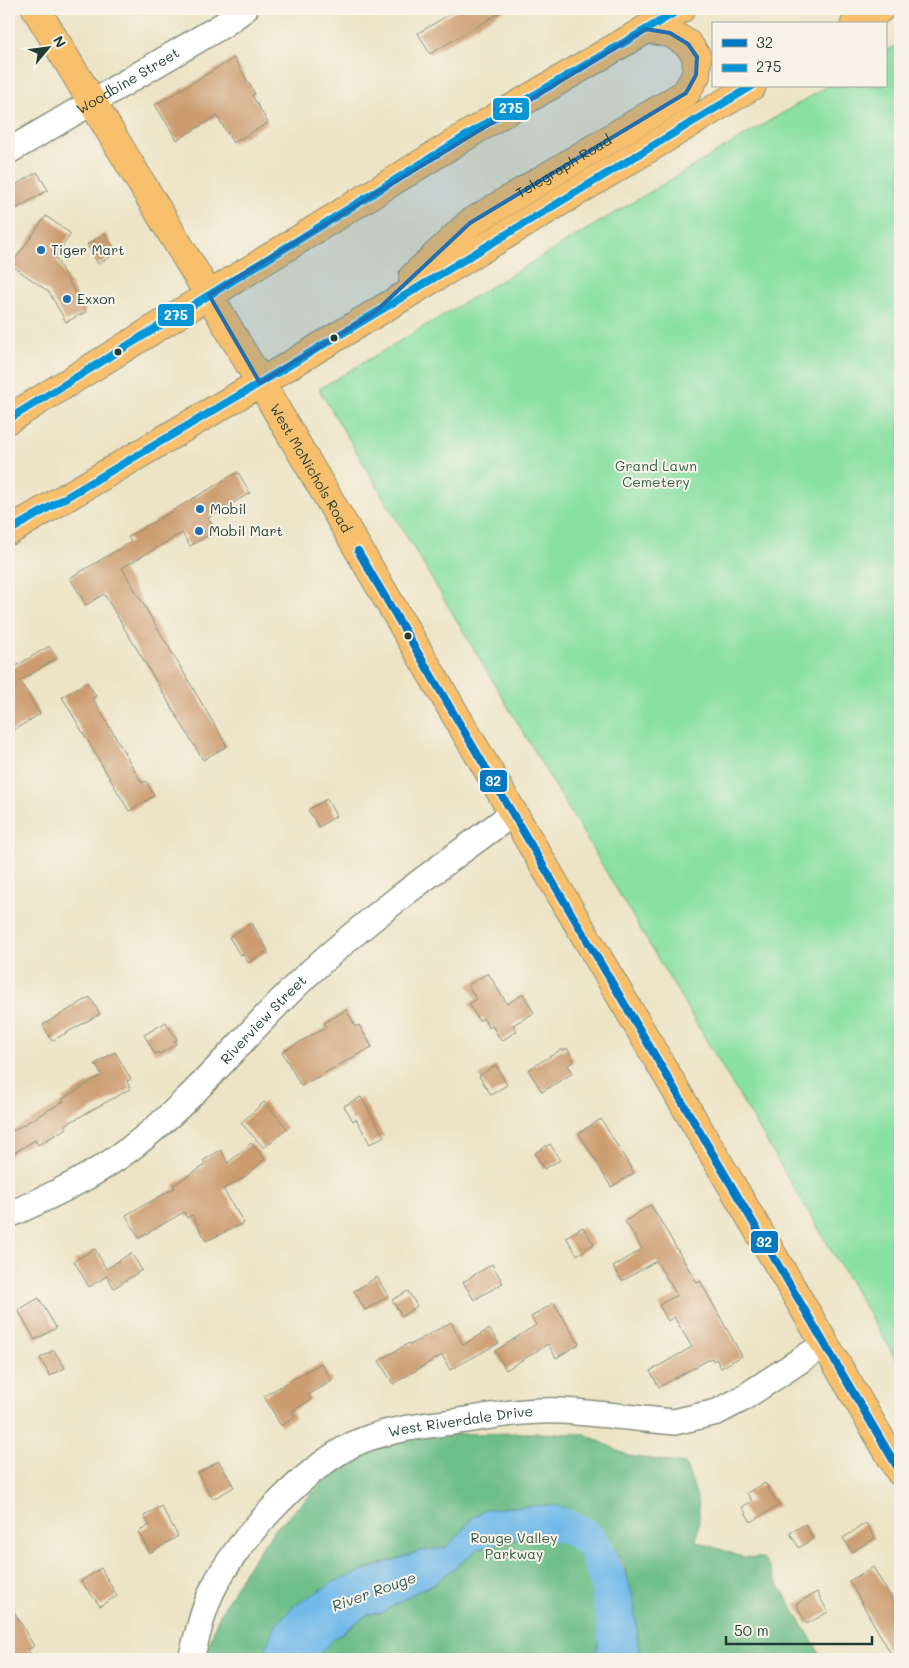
<svg xmlns="http://www.w3.org/2000/svg" width="909" height="1668" font-family="Mali,sans-serif">
<rect width="100%" height="100%" fill="#f7f3e8"/>
<filter id="ink" filterUnits="userSpaceOnUse"><feTurbulence type="fractalNoise" baseFrequency=".02" numOctaves="2"/><feDisplacementMap in="SourceGraphic" scale="10" xChannelSelector="R" yChannelSelector="G"/><feConvolveMatrix kernelMatrix="1 2 1 2 8 2 1 2 1" color-interpolation-filters="sRGB"/></filter>
<filter id="wash" filterUnits="userSpaceOnUse"><feTurbulence type="fractalNoise" baseFrequency=".0096" numOctaves="4" result="noise"/><feDisplacementMap in="SourceGraphic" scale="20" xChannelSelector="R" yChannelSelector="G"/><feGaussianBlur stdDeviation="1.12" result="paint"/><feColorMatrix in="noise" values="0 0 0 0 0 0 0 0 0 0 0 0 0 0 0 0 0 1.4 0 .05"/><feComposite in="paint" operator="in"/></filter>
<g filter="url(#wash)">
<rect width="100%" height="100%" fill="#ede4c6"/>
<path fill="#89e0a3" stroke="#548e6c" d="M900 43V1366L319 389 828 86H885V52Z"/>
<g fill="#6ebe89" stroke="#467e5e">
<path d="M528 1433 585 1434 629 1456 685 1464C697 1494 703 1508 696 1541L743 1557 763 1558 823 1659H640L625 1566 615 1550 586 1518 528 1507H505L471 1519 459 1535 445 1548 420 1551 365 1569 262 1659H205L217 1620 245 1570 275 1529 354 1453 398 1439 441 1434Z"/>
<path d="M570 1533C602 1550 634 1588 611 1625 603 1638 594 1640 598 1659H314L335 1638 368 1614 382 1613 414 1593 434 1584 478 1549 514 1540Z"/>
</g>
<path fill="#71b9e9" stroke="#487b8e" d="M550 1505C572 1508 587 1517 601 1534 638 1577 633 1607 640 1659H598L596 1652 600 1637 611 1626 619 1606 618 1583 607 1562 581 1538 570 1533 514 1540 478 1549 434 1584 414 1593 382 1613 368 1614 335 1638 314 1659H262L274 1627 296 1604 336 1581 420 1551 445 1548 459 1535 471 1519 486 1509Z"/>
<g fill="none" stroke-linecap="round" stroke-linejoin="round">
<path stroke="#71b9e9" stroke-width="35" d="M561 1525C571 1528 581 1531 588 1539 609 1561 615 1629 618 1659"/>
</g>
<g id="blocks">
<g fill="#cc9c6f">
<path d="M459 9H506L430 54 418 33Z"/>
<path d="M234 58 255 94 252 95 268 123 233 143 217 116 177 140 155 105Z"/>
<path d="M37 172 48 190 9 213V189Z"/>
<path d="M46 216 71 234 55 257 86 312 66 322 49 292 11 265Z"/>
<path d="M105 233 117 253 98 264 87 245Z"/>
<path d="M238 472 250 493 208 518 216 531 190 546 182 533 122 568 227 746 203 760 104 594 86 605 70 578 131 542 128 537Z"/>
<path d="M49 646 57 658 20 681 40 714 9 733V662L13 668Z"/>
<path d="M87 682 96 696 93 698 142 783 146 781 154 796 129 811 62 697Z"/>
<path d="M327 799 336 816 319 827 308 810Z"/>
<path d="M252 923 268 951 248 963 243 954 240 955 229 937Z"/>
<path d="M488 973 507 1004 523 994 534 1013 513 1025 517 1031 501 1041 492 1026 489 1028 483 1018 479 1021 469 1004 476 999 468 985Z"/>
<path d="M90 997 100 1014 52 1041 43 1025Z"/>
<path d="M346 1010 356 1027 359 1025 372 1047 301 1086 282 1052 326 1027 324 1023Z"/>
<path d="M166 1022 177 1040 174 1041 176 1044 159 1054 158 1052 155 1054 144 1035Z"/>
<path d="M567 1048 574 1061 568 1065 573 1073 542 1092 528 1070 562 1049 563 1051Z"/>
<path d="M115 1052 131 1079 127 1081 130 1089 65 1125 67 1128 38 1145 35 1140 9 1156V1133L64 1101 62 1099 102 1075 95 1064Z"/>
<path d="M496 1065 507 1085 491 1095 479 1076Z"/>
<path d="M361 1097 384 1136 370 1144 356 1119 353 1121 344 1106Z"/>
<path d="M264 1102 287 1128 264 1148 241 1123Z"/>
<path d="M601 1119 634 1173 611 1187 579 1133Z"/>
<path d="M251 1143 265 1159 246 1176 223 1189 244 1223 206 1241 192 1215 187 1218 184 1212 139 1238 126 1215 175 1188 173 1185 204 1166V1160L221 1150 228 1163Z"/>
<path d="M550 1144 560 1160 544 1169 535 1153Z"/>
<path d="M651 1205 697 1283 700 1281 742 1356 721 1368 716 1359 713 1361 712 1358 659 1387 650 1371 692 1347 674 1317 668 1321 659 1305 677 1295 656 1261 622 1281 613 1267 642 1249 625 1221Z"/>
<path d="M583 1227 594 1244 577 1255 566 1237Z"/>
<path d="M95 1249 106 1269 131 1253 142 1270 114 1288 107 1276 89 1287 74 1261Z"/>
<path d="M492 1264 503 1283 474 1300 463 1282Z"/>
<path d="M377 1277 388 1296 365 1310 354 1291Z"/>
<path d="M408 1291 417 1306 402 1316 392 1300Z"/>
<path d="M39 1298 56 1328 35 1340 18 1310Z"/>
<path d="M554 1303 579 1344 556 1358 548 1344 506 1370 495 1351 536 1325 531 1317Z"/>
<path d="M451 1322 463 1345 489 1329 499 1343 450 1370 442 1355 393 1384 379 1361 409 1343 410 1345Z"/>
<path d="M54 1350 65 1368 50 1376 40 1358Z"/>
<path d="M321 1363 332 1381 308 1395 311 1400 292 1411 295 1417 281 1426 264 1396Z"/>
<path d="M219 1461 234 1487 213 1499 198 1473Z"/>
<path d="M765 1483 779 1505 751 1522 742 1507 752 1501 747 1493Z"/>
<path d="M161 1506 178 1536 150 1553 138 1532 150 1525 144 1516Z"/>
<path d="M866 1523 875 1538 852 1552 843 1538Z"/>
<path d="M805 1524 813 1539 799 1548 790 1533Z"/>
<path d="M873 1567 900 1613V1659H894L849 1581Z"/>
<path d="M101 1568 117 1596 100 1606 81 1581Z"/>
<path d="M817 1592 828 1612 807 1624 796 1604Z"/>
<path d="M9 1603 34 1646 28 1650 34 1659H9Z"/>
</g>
</g>
</g>
<g filter="url(#ink)">
<use href="#blocks" fill-opacity="0" stroke="#86907d" stroke-width="1"/>
<g fill="none" stroke-linecap="round" stroke-linejoin="round">
<defs>
<g id="minor">
<path id="s1" d="M9 151 223 25 245 9"/>
<path id="s2" d="M9 1215C51 1196 94 1176 131 1148 197 1098 247 1031 307 975 371 916 441 866 512 814"/>
<path id="s3" d="M191 1659C197 1637 202 1612 212 1591 236 1540 310 1461 363 1440 393 1428 427 1426 459 1421 493 1416 527 1409 561 1411 599 1413 637 1419 674 1422L717 1412 740 1400 825 1344"/>
</g>
<g id="major">
<path id="s4" d="M36 9 209 295 900 1472"/>
<path d="M855 24 880 9"/>
<path id="s5" d="M413 277 470 223 686 93 696 75 697 57 688 44 670 33 646 29"/>
<path d="M9 419 495 118 681 9"/>
<path d="M9 531 260 383 752 86"/>
</g>
</defs>
<use href="#minor" stroke="#86907d" stroke-width="28"/>
<use href="#major" stroke="#86907d" stroke-width="30"/>
<use href="#minor" stroke="#fff" stroke-width="25"/>
<use href="#major" stroke="#f8bf6c" stroke-width="28"/>
<defs>
<path id="bus-1" d="M358 551 900 1472"/>
<g id="bus-2">
<path d="M9 419 495 118 681 9"/>
<path d="M9 531 260 383 752 86"/>
</g>
</defs>
<use href="#bus-1" stroke="#f7f3e8" stroke-width="11"/>
<use href="#bus-2" stroke="#f7f3e8" stroke-width="11"/>
<use href="#bus-1" stroke="#0079c2" stroke-width="8"/>
<use href="#bus-2" stroke="#0696d7" stroke-width="8"/>
</g>
</g>
<path fill="#1f6fb2" fill-opacity="0.2" stroke="#1f6fb2" stroke-width="4" stroke-linejoin="round" d="M646 29 670 33 688 44 697 57 696 75 686 93 470 223 373 314 260 383 209 295Z"/>
<g fill="#1f6fb2" stroke="#f7f3e8" stroke-width="2">
<circle cx="41" cy="250" r="5"/>
<circle cx="67" cy="299" r="5"/>
<circle cx="200" cy="509" r="5"/>
<circle cx="199" cy="531" r="5"/>
</g>
<g fill="#1f3d34" stroke="#f7f3e8" stroke-width="2">
<circle cx="334" cy="338" r="4.5"/>
<circle cx="118" cy="352" r="4.5"/>
<circle cx="408" cy="636" r="4.5"/>
</g>
<g text-anchor="middle" stroke-width="4" stroke-linejoin="round" paint-order="stroke">
<g font-size="14" fill="#1f3d34" stroke="#f7f3e8">
<text dy="5" stroke="none"><textPath href="#s1" startOffset="138">Woodbine Street</textPath></text>
<text dy="5" stroke="none"><textPath href="#s5" startOffset="188">Telegraph Road</textPath></text>
<text dy="5" stroke="none"><textPath href="#s4" startOffset="535">West McNichols Road</textPath></text>
<text dy="5" stroke="none"><textPath href="#s2" startOffset="324">Riverview Street</textPath></text>
<text dy="5" stroke="none"><textPath href="#s3" startOffset="388">West Riverdale Drive</textPath></text>
</g>
<g font-size="14" fill="#1f3d34" stroke="#f7f3e8" text-anchor="start">
<text x="51" y="255">Tiger Mart</text>
<text x="77" y="304">Exxon</text>
<text x="210" y="514">Mobil</text>
<text x="209" y="536">Mobil Mart</text>
</g>
<g font-size="14" fill="#345e4a" stroke="#f7f3e8">
<text x="656" y="471">Grand Lawn<tspan x="656" dy="16">Cemetery</tspan></text>
<text x="514" y="1543">Rouge Valley<tspan x="514" dy="16">Parkway</tspan></text>
</g>
<g font-size="15" font-style="italic" fill="#345c61" stroke="#f7f3e8">
<text transform="translate(374 1592) rotate(-20)" y="5">River Rouge</text>
</g>
</g>
<g stroke="#f7f3e8" stroke-width="2">
<rect x="492" y="97" width="38" height="24" rx="5" fill="#0696d7"/>
<rect x="157" y="303" width="38" height="24" rx="5" fill="#0696d7"/>
<rect x="479" y="769" width="29" height="24" rx="5" fill="#0079c2"/>
<rect x="750" y="1230" width="29" height="24" rx="5" fill="#0079c2"/>
</g>
<g font-size="14" text-anchor="middle" font-weight="bold" fill="#fff">
<text x="511" y="113">275</text>
<text x="176" y="320">275</text>
<text x="493" y="786">32</text>
<text x="764" y="1247">32</text>
</g>
<rect width="909" height="1668" fill="none" stroke="#f7f3e8" stroke-width="30"/>
<rect x="712" y="22" width="175" height="65" fill="#f7f3e8" stroke="#a1aaa0"/>
<rect x="722" y="39" width="25" height="8" fill="#0079c2" stroke="#a1aaa0"/>
<text x="756" y="48" font-size="15" fill="#1f3d34">32</text>
<rect x="722" y="64" width="25" height="8" fill="#0696d7" stroke="#a1aaa0"/>
<text x="756" y="72" font-size="15" fill="#1f3d34">275</text>
<g transform="translate(48 48) rotate(61)" stroke="#f7f3e8" stroke-width="4" paint-order="stroke">
<path d="M0-4L9 19L0 12L-9 19Z" fill="#1f3d34"/>
<text y="-8" font-size="14" font-weight="bold" text-anchor="middle" fill="#1f3d34">N</text>
</g>
<path d="M726 1636v8h146v-8" fill="none" stroke="#1f3d34" stroke-width="2.5"/>
<text x="734" y="1636" font-size="15" fill="#1f3d34" stroke="#f7f3e8" stroke-width="4" paint-order="stroke">50 m</text>
</svg>
